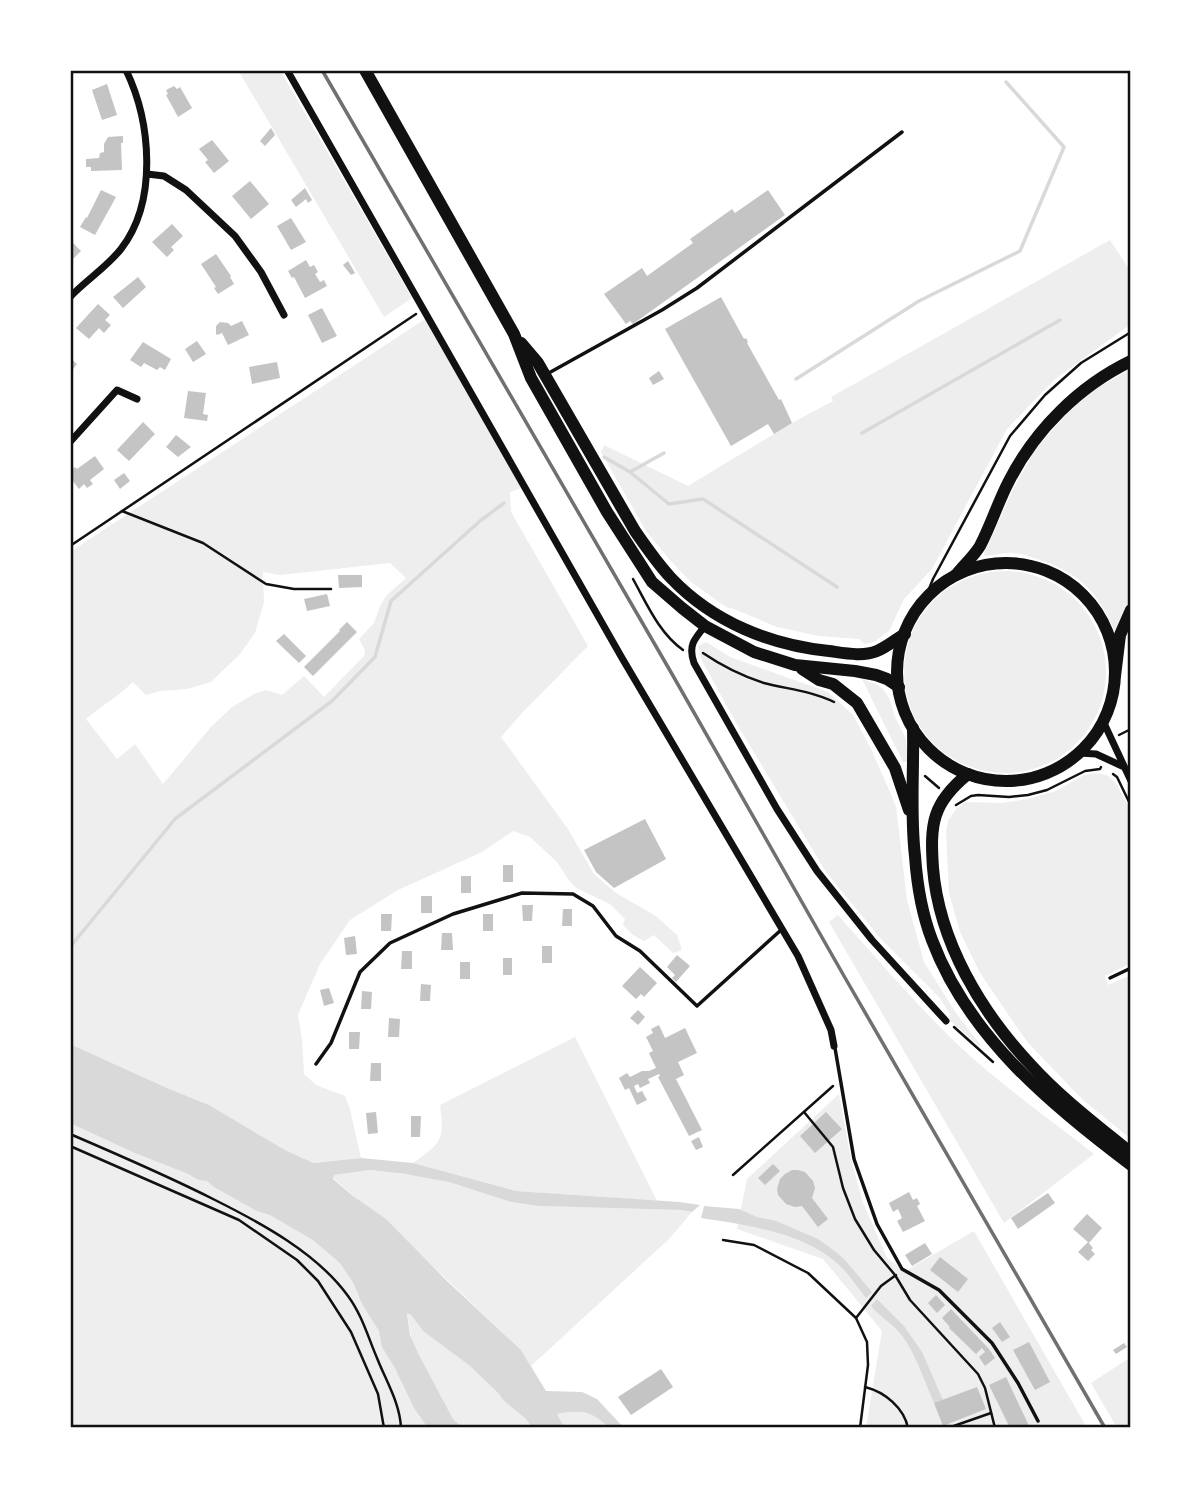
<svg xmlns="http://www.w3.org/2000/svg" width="1201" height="1498" font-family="'PT Serif',serif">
<rect width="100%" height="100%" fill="#fff"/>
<g fill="#eee" fill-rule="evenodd">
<path d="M238 70H280L412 298 384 317Z"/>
<path d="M1110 240 1131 272V324L1054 380 1007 429 932 569 904 599 889 631 874 642 865 644 859 639 819 636 777 627 734 609 726 607 691 582 670 560 646 531 601 452 604 445 688 486 792 423 833 401 831 397Z"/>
<path d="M425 319 521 488 510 492 511 512 588 646 523 712 501 737 568 829 594 874 616 893 656 916 677 935 682 950 673 953 654 935 644 941 633 935 623 925 625 919 610 904 576 888 568 879 557 862 530 837 513 831 482 852 398 890 350 920 320 964 298 1015 302 1039 304 1074 316 1085 345 1096 350 1109 361 1158 313 1163 300 1158 285 1150 209 1105 167 1088 70 1044V552ZM390 563 406 578 387 595 380 606 374 623 359 639 365 650 364 656 324 697 304 676 282 695 266 690 254 694 232 707 211 727 163 784 135 744 117 759 86 719C101 706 119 696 133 682L146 695 161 691 187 689 211 682 240 654 255 633 264 602 263 572 280 575Z"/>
<path d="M1131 369V600L1117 629 1114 630C1099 594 1080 574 1043 561 1034 558 1022 553 1012 553 1003 552 994 556 985 556L984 554 1013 489 1035 450 1067 413 1097 388Z"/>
<circle cx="1005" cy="672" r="101"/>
<path d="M706 642 730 657 828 692 853 715 872 751 896 806 907 900 924 962 956 1013 982 1047 978 1045 949 1020 950 1014 939 997 881 939 826 872 735 721 701 659 698 646Z"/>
<path d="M862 679 876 684 883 689 889 698 895 717 906 739 908 762H903Z"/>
<path d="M1095 773 1107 775 1116 783 1131 811V963L1105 976 1108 985 1131 975V1139L1082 1099 1029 1044 1018 1029 980 973 960 932 949 893 946 833 948 821 956 809 965 802 1002 803 1027 799 1056 791 1084 775Z"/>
<path d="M838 915C876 958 914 1002 955 1042 998 1083 1048 1118 1094 1154L1004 1223 829 922Z"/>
<path d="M575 1037 657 1201 516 1191 413 1163C441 1143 445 1141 440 1105Z"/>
<path d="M70 1084 383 1269 445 1428H70Z"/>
<path d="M839 1094 851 1159 863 1203 887 1258 906 1272 912 1267 974 1231 1087 1428H866L882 1331 823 1259 737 1229 747 1179Z"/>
<path d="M370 1170 427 1177 449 1182 511 1202 539 1206 681 1210 692 1212 669 1239 531 1366 521 1350 420 1254 333 1178 334 1175Z"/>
<path d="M407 1312 411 1315 423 1331 470 1366 498 1393 504 1401 526 1419 532 1428H463L453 1419 412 1342Z"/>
<path d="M1131 1357V1428H1117L1091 1383Z"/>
<path d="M577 1411 597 1416 609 1428H565L557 1414Z"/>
</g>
<g fill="#d9d9d9">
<path d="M70 1044 167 1088 209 1105 285 1150 313 1163 361 1158 413 1163 516 1191 679 1202 700 1205 692 1212 681 1210 539 1206 511 1202 449 1182 405 1174 370 1170 334 1175 333 1179 353 1196 386 1219 446 1280 521 1350 546 1391 582 1392 597 1399 624 1428H609C591 1410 581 1410 557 1414L565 1428H532L526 1419 504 1401 498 1393 470 1366 423 1331 411 1315 407 1313 410 1335 418 1353 453 1419 463 1428H428L414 1408 395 1368 382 1347 379 1331 362 1304 354 1284 340 1263 313 1240 270 1215 257 1211 214 1187 207 1181 199 1180 186 1173 135 1153 70 1123Z"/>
<path d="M704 1206 739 1209 757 1217 776 1221 818 1239 836 1252 845 1260 872 1292 866 1298C857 1287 849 1274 838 1264 804 1232 746 1225 701 1218Z"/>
<path d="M877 1299 904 1326 922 1352 943 1400 934 1403C926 1384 915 1353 903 1337 894 1324 881 1318 871 1306Z"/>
</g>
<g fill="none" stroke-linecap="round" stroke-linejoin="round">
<g stroke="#d9d9d9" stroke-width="3.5">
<path d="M796 379 919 301 1020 251 1064 147 1006 82"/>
<path d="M862 433 1060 320"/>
<path d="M604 457 630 472 664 453"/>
<path d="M630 472 669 504 703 499 837 587"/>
<path d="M70 947 175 819 332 701 375 657 391 601 480 521 504 503"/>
</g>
</g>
<g fill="#c4c4c4">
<path d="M107 84 117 115 102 120 92 90Z"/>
<path d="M174 86 177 89 180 87 192 108 178 117 166 95 168 94 166 90Z"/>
<path d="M271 128 275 135 265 146 260 141Z"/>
<path d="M123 136V143H121L122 170 91 171V167H86V159L99 158 100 153 104 152V144L108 137Z"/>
<path d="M212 140 229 161 214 173 205 162 208 160 199 149Z"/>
<path d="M250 181 269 204 251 219 232 196Z"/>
<path d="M305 188 312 200 308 203 306 199 296 207 291 200Z"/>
<path d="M101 190 116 197 95 235 80 227 86 217 87 218Z"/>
<path d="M768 190 785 215 633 324 630 321 626 324 604 294 642 268 647 276 693 243 690 239 700 232 732 209 735 213Z"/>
<path d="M291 218 306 242 291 250 277 226Z"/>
<path d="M172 224 183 236 171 247 174 250 167 257 152 242Z"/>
<path d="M70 240 81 251 70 262Z"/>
<path d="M216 254 231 276 230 277 234 284 218 294 214 288 216 287 201 264Z"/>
<path d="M306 260 310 267 314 265 318 272 315 274 320 282 324 280 327 286 305 298 294 277 292 278 288 271Z"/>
<path d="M348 261 355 273 351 275 343 265Z"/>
<path d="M138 277 146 287 123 308 113 297Z"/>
<path d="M721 297 744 339 746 338 748 342 747 343 779 400 781 399 792 423 774 434 768 424 731 446 665 329Z"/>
<path d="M98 304 110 315 105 320 111 325 104 333 99 328 89 339 76 328Z"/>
<path d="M322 308 337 336 322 343 308 315Z"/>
<path d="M242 321 249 335 228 345 222 333 217 335 216 334V326L220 322 228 323 231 326Z"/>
<path d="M197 341 206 354 193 362 185 349Z"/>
<path d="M143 342 171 359 165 370 160 367 157 370 144 363 141 367 130 360Z"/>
<path d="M70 358 77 364 70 373Z"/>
<path d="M277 362 280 378 252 384 249 367Z"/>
<path d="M659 371 664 379 653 385 649 378Z"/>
<path d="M188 391 206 393 203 414 208 415 207 421 184 418Z"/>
<path d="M143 422 155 434 129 461 117 450Z"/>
<path d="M176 435 191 447 178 457 166 447Z"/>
<path d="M95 456 104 469 90 480 93 484 87 488 84 484 79 489 70 477V471L75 467 77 469Z"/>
<path d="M124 473 130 481 120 489 114 480Z"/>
<path d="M338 575H362V587L339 588Z"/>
<path d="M327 594 330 606 307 611 304 599Z"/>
<path d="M347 622 357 632 313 676 304 667 340 631 339 630Z"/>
<path d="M284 634 306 656 299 663 276 641Z"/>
<path d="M645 819 666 859 614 888 596 872 584 850Z"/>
<rect x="503" y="865" width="10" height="17"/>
<rect x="461" y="876" width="10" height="17"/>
<rect x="421" y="896" width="11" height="17"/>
<path d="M522 905H533L532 921H523Z"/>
<path d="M563 909H572V926H562Z"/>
<path d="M381 914H392L391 931H381Z"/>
<rect x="483" y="914" width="10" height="17"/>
<path d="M442 933H452L453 950H441Z"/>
<path d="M355 936 357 954 346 955 344 938Z"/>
<rect x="542" y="946" width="10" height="17"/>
<path d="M402 951H412V969H401Z"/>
<path d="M677 955 690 966 676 982 672 978 675 975 667 967Z"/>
<rect x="503" y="958" width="9" height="17"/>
<rect x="460" y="962" width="10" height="17"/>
<path d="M640 967 657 983 644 997 641 994 636 999 622 986Z"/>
<path d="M421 984 431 985 430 1001H420Z"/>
<path d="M329 988 334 1003 324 1006 320 990Z"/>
<path d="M362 991 372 992 371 1009H361Z"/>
<path d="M638 1010 645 1017 638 1025 630 1018Z"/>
<path d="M389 1018 400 1019 399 1037H388Z"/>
<path d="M659 1025 665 1038 685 1028 697 1053 678 1062 684 1075 676 1079 702 1130 689 1136 658 1077 660 1076 659 1074 648 1079 650 1083 640 1088 638 1084 634 1086 637 1093 642 1091 647 1100 637 1105 629 1088 625 1090 619 1078 627 1073 630 1077 642 1071H649L656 1068 649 1053 653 1051 646 1037 653 1033 651 1029Z"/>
<path d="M349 1032H360L359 1049H349Z"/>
<path d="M371 1063H381V1081H370Z"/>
<path d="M376 1112 378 1133 368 1134 366 1113Z"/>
<path d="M826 1112 842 1129 815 1153 800 1136Z"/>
<path d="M411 1116H421L420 1137H411Z"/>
<path d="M699 1137 703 1147 696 1150 691 1141Z"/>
<path d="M773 1164 780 1171 765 1185 758 1178Z"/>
<path d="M792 1170H798L805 1172 813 1181 815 1188 812 1198 828 1219 818 1227 802 1206 795 1207 786 1204 778 1195 777 1189 780 1179 785 1174Z"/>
<path d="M909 1192 913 1200 917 1198 920 1204 917 1206 925 1221 903 1232 897 1221 902 1218 898 1209 893 1212 889 1203Z"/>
<path d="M1048 1193 1055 1203 1018 1229 1011 1218Z"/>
<path d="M1087 1214 1102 1228 1089 1243 1073 1229Z"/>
<path d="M1088 1242 1093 1248 1091 1250 1095 1254 1088 1261 1078 1252Z"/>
<path d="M925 1243 932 1254 912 1266 905 1255Z"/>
<path d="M940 1257 968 1279 958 1292 930 1270Z"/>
<path d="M936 1295 945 1305 937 1313 928 1303Z"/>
<path d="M951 1309 989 1349 995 1358 985 1366 979 1357 985 1352 982 1348 976 1354 949 1328 950 1327 942 1318Z"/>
<path d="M1000 1322 1010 1337 1002 1342 992 1328Z"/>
<path d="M1029 1342 1050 1382 1035 1390 1013 1350Z"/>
<path d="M1124 1343 1127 1347 1116 1354 1113 1350Z"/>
<path d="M661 1369 673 1387 631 1415 618 1397Z"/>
<path d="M1006 1377 1030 1428H1010L989 1385Z"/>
<path d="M977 1387 986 1409 943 1426 934 1403Z"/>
</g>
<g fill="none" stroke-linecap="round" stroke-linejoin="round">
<g stroke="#111" stroke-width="2.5">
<path d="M122 511 203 543 266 584 294 589H331"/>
<path d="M70 546 416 314"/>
<path d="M633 579C647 604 659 633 683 650"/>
<path d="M925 599 933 579 1010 436 1045 395 1081 363 1131 332"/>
<path d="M703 653C722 666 742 676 764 683 787 689 812 691 834 702"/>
<path d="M1119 735 1131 729"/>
<path d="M1113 774 1117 777 1131 806"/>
<path d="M925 776 939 788"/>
<path d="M956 805 971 796 978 795 1009 797 1028 795 1047 790 1085 771 1100 769 1101 767"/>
<path d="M954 1027 993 1062"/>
<path d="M804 1112 833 1147 843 1188 855 1219 874 1250 895 1275 910 1300 978 1374 985 1388 995 1428"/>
<path d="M70 1134C119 1155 168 1176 215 1200 261 1223 317 1253 348 1296 362 1315 368 1337 377 1358 386 1381 400 1403 401 1428"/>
<path d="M70 1146 239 1220 297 1260 318 1281 351 1332 378 1394 384 1428"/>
<path d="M733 1175 833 1086"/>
<path d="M723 1240 754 1245 808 1273 856 1318 867 1342 868 1365 860 1428"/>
<path d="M856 1318 881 1286 896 1275"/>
<path d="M865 1387C885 1392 904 1408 908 1428"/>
<path d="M948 1428 991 1413"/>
</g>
<g stroke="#111" stroke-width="3.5">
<path d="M547 374 662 310 697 288 902 132"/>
<path d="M1110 978 1131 968"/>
<path d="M835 1048 854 1159 877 1224 902 1269 939 1290 992 1343 1018 1383 1038 1421"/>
<path d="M316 1064 331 1043 360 972 390 943 453 914 522 893 573 894 593 906 616 936 640 951 697 1006 781 930"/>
</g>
<g stroke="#111" stroke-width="7">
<path d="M287 70 622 658 798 956 831 1030 834 1046"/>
<path d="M147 174 164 176 186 190 235 236 261 272 284 315"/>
<path d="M70 297C86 280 107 267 121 249 158 201 151 122 126 70"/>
<path d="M70 442 117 390 137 399"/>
<path d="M705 626C694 639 688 646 694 663L777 809 817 871 872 940 946 1021"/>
<path d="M1103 721 1131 781"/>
<path d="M1079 753 1096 754 1122 766"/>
</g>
<g stroke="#111" stroke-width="12">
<path d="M365 70 514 334 531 378 607 512 652 582 682 608 705 626 754 652 795 665 855 671 876 675 887 679 899 687"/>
<path d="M521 343 538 363 635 531C646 547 657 563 671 578 713 622 770 645 829 651 844 653 863 657 877 651 887 647 896 639 905 634"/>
<circle cx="1006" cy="672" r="109"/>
<path d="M802 669 819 680 833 684 857 703 895 768 909 810"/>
<path d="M913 728C914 771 910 814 915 856 917 884 922 914 932 940 968 1036 1051 1105 1131 1165"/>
<path d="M968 774C932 803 930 824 933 868 939 942 981 1012 1031 1065 1061 1098 1097 1125 1131 1153"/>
</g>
<g stroke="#111" stroke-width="12">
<path d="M956 575C963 566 974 556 980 546 991 525 998 502 1009 481 1035 430 1079 386 1131 361"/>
<path d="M1115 676 1120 635 1131 610"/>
</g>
<path stroke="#707070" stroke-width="3.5" d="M322 70 672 674 844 976 1105 1428"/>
</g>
<rect width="1201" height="1498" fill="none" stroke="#ffffff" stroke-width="144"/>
<rect x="72" y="72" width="1057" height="1354" fill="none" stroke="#111" stroke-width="2.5"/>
</svg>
